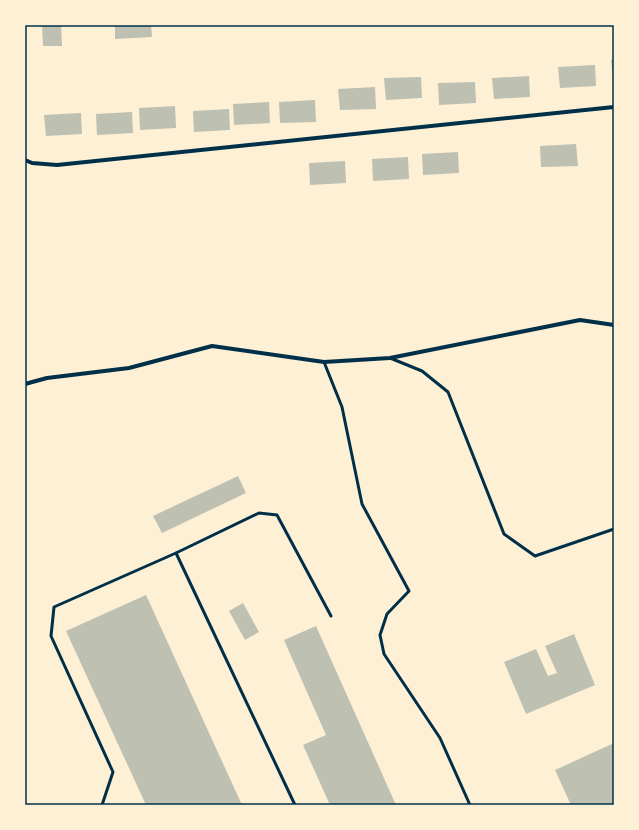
<svg xmlns="http://www.w3.org/2000/svg" width="639" height="830" font-family="Helvetica,sans-serif">
<rect width="100%" height="100%" fill="#fdf0d5"/>
<g fill="#bec0b2">
<path d="M42 25H61L62 46H43Z"/>
<path d="M115 25H151L152 37 115 39Z"/>
<path d="M614 59V81H613L611 60Z"/>
<path d="M595 65 596 86 560 88 558 67Z"/>
<path d="M529 76 530 97 494 99 492 78Z"/>
<path d="M421 77 422 98 386 100 384 78Z"/>
<path d="M475 82 476 103 439 105 438 83Z"/>
<path d="M375 87 376 109 340 110 338 89Z"/>
<path d="M315 100 316 122 280 123 279 102Z"/>
<path d="M269 102 270 123 234 125 233 104Z"/>
<path d="M175 106 176 128 140 130 139 108Z"/>
<path d="M229 109 230 130 194 132 193 111Z"/>
<path d="M132 112 133 133 97 135 96 114Z"/>
<path d="M81 113 82 134 46 136 44 115Z"/>
<path d="M576 144 578 166 541 167 540 146Z"/>
<path d="M458 152 459 173 423 175 422 154Z"/>
<path d="M408 157 409 179 373 181 372 159Z"/>
<path d="M345 161 346 183 310 185 309 163Z"/>
<path d="M238 476 246 493 162 533 153 516Z"/>
<path d="M146 595 242 805H146L66 631Z"/>
<path d="M243 603 259 632 245 640 229 611Z"/>
<path d="M316 626 396 805H330L303 745 326 735 284 640Z"/>
<path d="M574 634 595 685 526 714 504 662 536 649 548 676 557 673 545 646Z"/>
<path d="M614 743V805H571L555 770Z"/>
</g>
<g fill="none" stroke-linecap="round" stroke-linejoin="round">
<g stroke="#003049" stroke-width="3">
<path d="M390 358 422 371 448 392 504 534 535 556 614 529"/>
<path d="M324 362 342 407 362 504 409 591 387 614 380 635 384 654 440 738 470 805"/>
<path d="M176 553 295 805"/>
<path d="M102 805 113 772 51 636 54 607 176 553 259 513 277 515 331 616"/>
</g>
<g stroke="#003049" stroke-width="4">
<path d="M25 160 32 163 57 165 614 107"/>
<path d="M25 384 47 378 129 368 212 346 324 362 390 358 580 320 614 325"/>
</g>
</g>
<rect width="639" height="830" fill="none" stroke="#fdf0d5" stroke-width="52"/>
<rect x="26" y="26" width="587" height="778" fill="none" stroke="#003049" stroke-width="1.5"/>
</svg>
